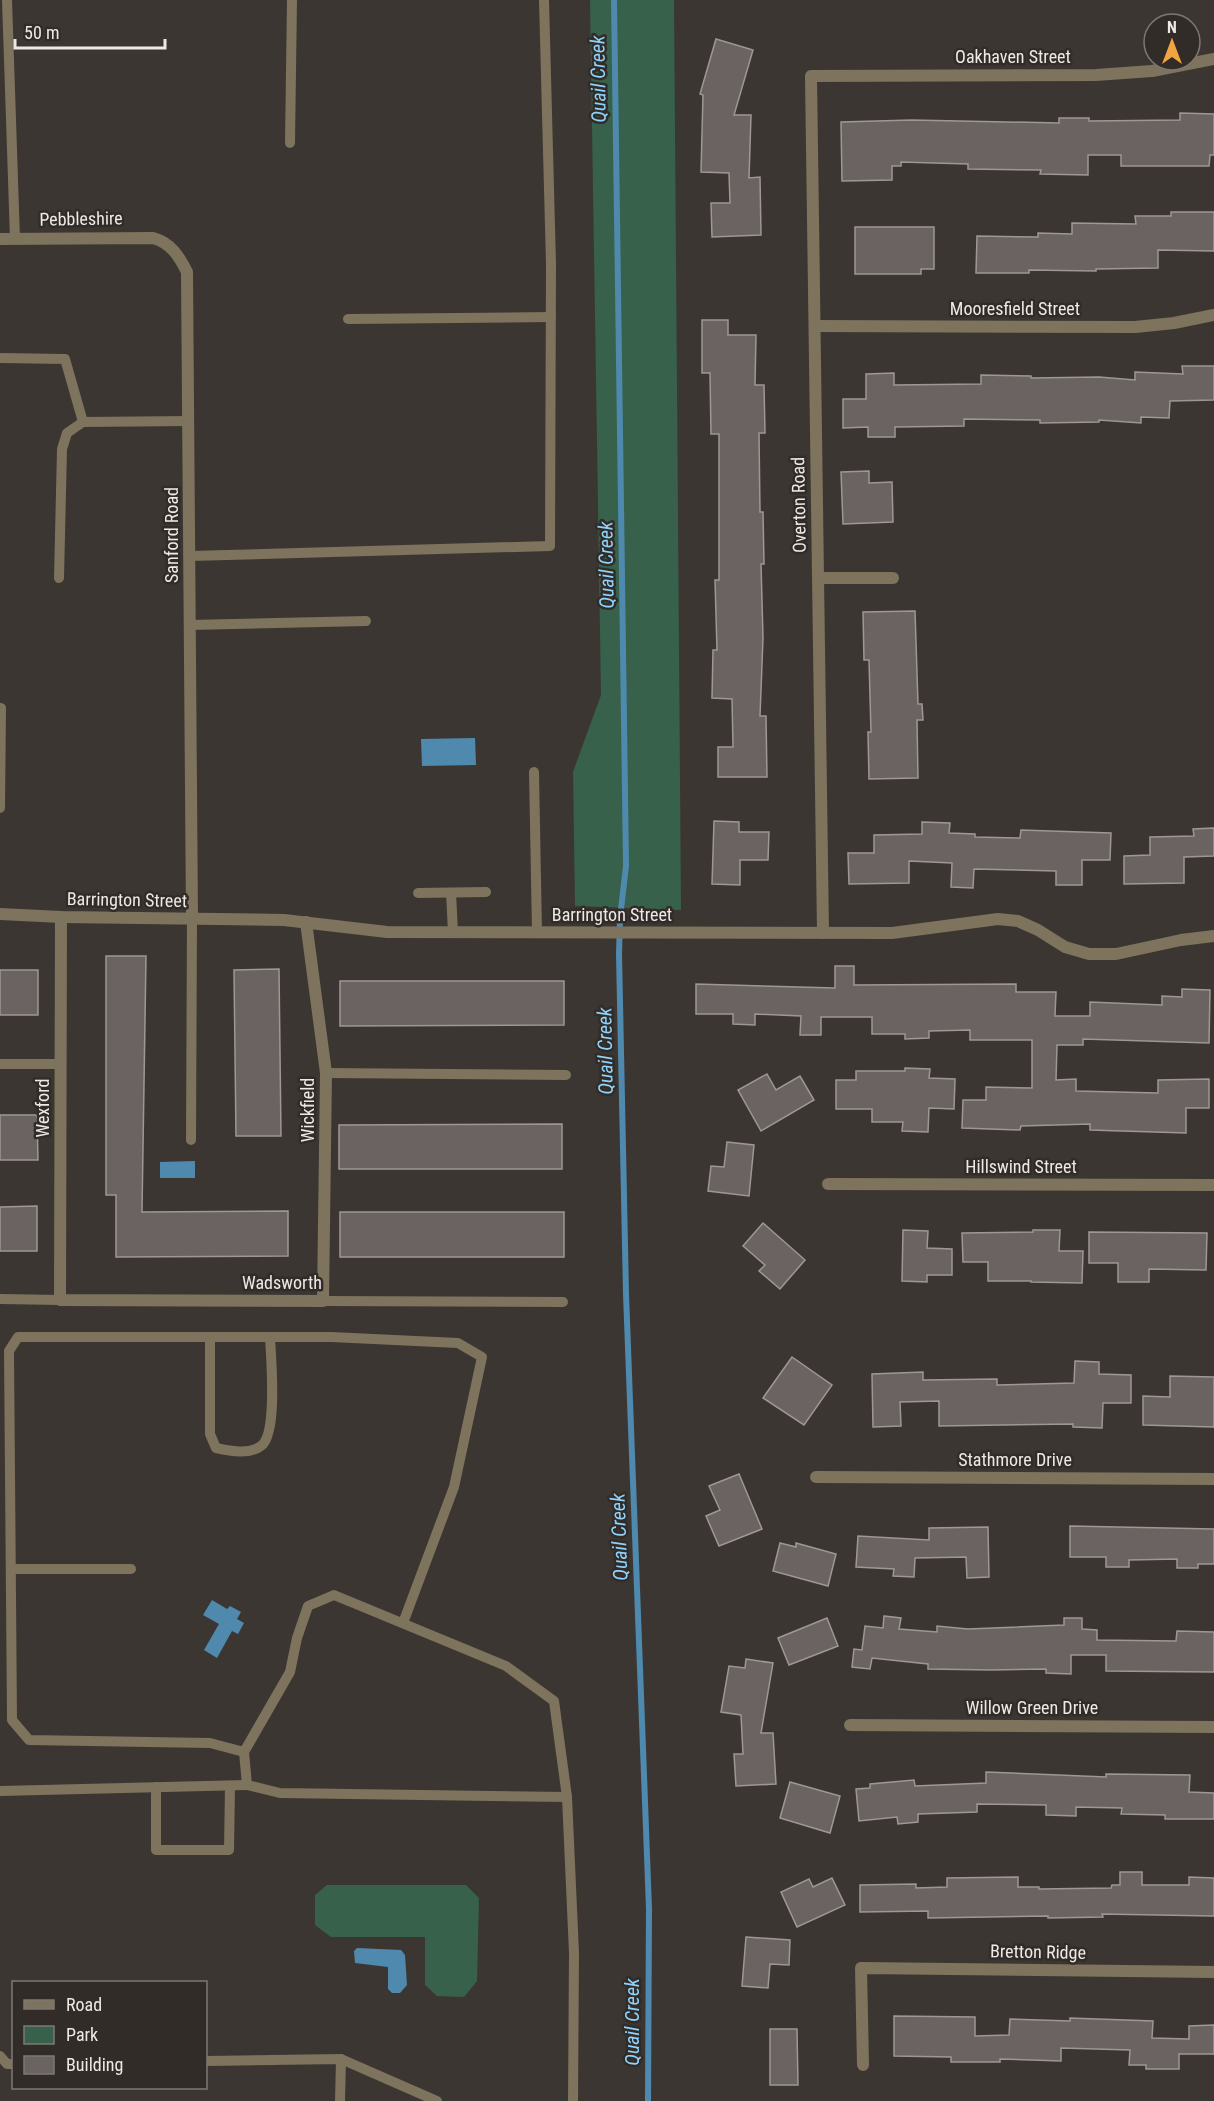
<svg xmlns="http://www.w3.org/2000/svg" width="1214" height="2101" font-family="'Roboto Condensed',sans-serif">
<rect width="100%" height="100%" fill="#3c3632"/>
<g fill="#37614a">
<path d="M590 0H674L681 910 575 906 573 772 601 695Z"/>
<path d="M327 1885H466L479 1898 477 1981 464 1997 437 1996 425 1985V1937H331L315 1925V1895Z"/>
</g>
<g fill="#4f8aae">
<path d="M475 738 476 765 422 766 421 739Z"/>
<path d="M195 1161V1178H160V1162Z"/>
<path d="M212 1600 227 1609 230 1606 241 1612 237 1619 244 1623 238 1634 232 1631 217 1658 204 1650 219 1624 203 1615Z"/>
<path d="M357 1948 401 1950 405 1955 407 1985 400 1993H392L388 1989V1967L355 1963 354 1951Z"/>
</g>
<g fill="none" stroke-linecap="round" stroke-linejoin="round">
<path stroke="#4f8aae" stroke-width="6" d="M614 0 626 866 620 918 619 954 626 1294 649 1909 648 2101"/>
</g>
<g fill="#6b6262" stroke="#9f9796" stroke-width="1.5">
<path d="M716 39 753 50 734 115H751L749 178 760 177 761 235 712 237 711 203H730L729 173 701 172 703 95 700 94Z"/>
<path d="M1180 113 1214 114V155H1210L1209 166H1121V155H1088V175L1040 174 1041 170 968 169V164L901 162V166H892V180L842 181 841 122 912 120 1059 123V118H1089V121L1180 120Z"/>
<path d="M1171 212H1214V251L1158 250V268L1096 269V271L1029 270V273H976L977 236 1038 237V233L1072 234V223L1136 224 1135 216H1171Z"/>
<path d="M855 227H934V269H921V274H855Z"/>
<path d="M702 320H728V335H756L755 385H764L765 433H759L760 512H763L764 564H761L763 638 760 716H766L767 777H718V747H733L732 699 712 698 713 650H717L715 580H719V434H711L710 373H702Z"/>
<path d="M1182 366H1214V400L1170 401 1169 418 1141 417V423L1099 420V422L1040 423V420L964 419V426L895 427V437H868V427L843 428V399H866V374L894 373V385L981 384V375L1031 376V378L1099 377 1135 380V372L1183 374Z"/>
<path d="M869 471V483L892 482 893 522 843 524 841 472Z"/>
<path d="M915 611 918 704H922L923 720H917L918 778 869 779 868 732H871L869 660H864L863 612Z"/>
<path d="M714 821 739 822V832H769L768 860H740V885L712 884Z"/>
<path d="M922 822 950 823 949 833 975 834V837L1020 838 1021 830 1111 833 1110 860H1082V885H1056V871L974 869 973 888 951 887 952 863 909 861V883L849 884 848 853H874V835L922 834Z"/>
<path d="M1214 828V856L1184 857V883L1124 884V856L1150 855V837L1194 836 1193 829Z"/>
<path d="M106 956H146L142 1212 288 1211V1256L116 1257V1195H106Z"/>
<path d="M835 966H854V985L1016 984V992H1056L1055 1016H1090V1002L1162 1005V996L1182 997V989L1210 990 1209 1043 1083 1039V1045H1057L1056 1080 1076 1079V1091L1158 1093V1080L1209 1079V1108H1186V1133L1090 1130V1124L1021 1126 1020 1130 962 1128 963 1100H986V1087L1032 1088V1040H970V1030L929 1031V1038L905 1039V1034H872V1017H821V1035H800L801 1016 755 1014V1025L733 1024V1014H696V984L835 988Z"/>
<path d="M279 969 281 1136H236L234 970Z"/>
<rect x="0" y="970" width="38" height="45"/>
<path d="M340 981H564V1025L340 1026Z"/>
<path d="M905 1068 930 1069 929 1078 955 1079 954 1109 929 1108 928 1132 902 1131 903 1122H872V1109H836V1080H856V1071H905Z"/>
<path d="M767 1074 776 1090 800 1076 814 1100 761 1131 738 1090Z"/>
<path d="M0 1115H37L38 1160H0Z"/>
<path d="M562 1124V1169H339V1125Z"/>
<path d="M727 1142 754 1145 749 1196 708 1191 711 1166 724 1167Z"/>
<path d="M37 1206V1251H0V1207Z"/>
<rect x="340" y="1212" width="224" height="45"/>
<path d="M763 1223 805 1260 780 1289 759 1271 765 1265 743 1246Z"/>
<path d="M903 1230 928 1231 927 1248 952 1249V1275H927V1282L902 1281Z"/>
<path d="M1033 1230H1060L1059 1251H1083L1082 1283 1031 1282V1281H988V1262H963L962 1233 1033 1232Z"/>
<path d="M1089 1232 1207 1233 1206 1270 1149 1269V1282H1118V1263H1089Z"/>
<path d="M792 1357 832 1385 804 1425 763 1398Z"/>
<path d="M1075 1361 1099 1362V1374L1131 1375V1403H1103L1102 1428 1073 1427V1424L939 1426V1401L900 1402 901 1426 873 1427 872 1374 923 1372V1380L997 1379V1385L1074 1383Z"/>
<path d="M1170 1376 1214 1377V1427L1143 1425V1396L1170 1397Z"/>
<path d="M739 1474 762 1529 719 1546 706 1516 720 1510 709 1486Z"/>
<path d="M1070 1526 1214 1529V1564H1198V1568H1177V1559L1129 1560V1567H1106V1557H1070Z"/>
<path d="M988 1527 989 1577 967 1578 966 1557 915 1558 914 1577 893 1576 894 1569 856 1567 858 1536 929 1540V1528Z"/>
<path d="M780 1543 796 1547V1543L836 1554 828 1586 773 1571Z"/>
<path d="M884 1616 901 1618 899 1629 937 1632V1626L968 1629 1064 1625V1618H1082V1629L1097 1630V1640L1176 1641 1177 1631 1214 1632V1672L1106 1671V1655H1071V1674L1046 1673V1669L991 1670 928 1669V1664L872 1658 870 1669 852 1667 854 1649 862 1650 865 1626 883 1628Z"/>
<path d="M827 1618 838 1646 789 1665 778 1638Z"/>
<path d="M746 1659 773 1663 761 1733H773L776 1784 736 1786 734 1754H743L741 1715 721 1712 729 1666 745 1668Z"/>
<path d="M986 1772 1106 1777V1774L1190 1775 1189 1792 1214 1793V1819H1165V1815L1121 1814 1122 1808 1076 1807V1816L1046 1815V1805L977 1804V1812L918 1814V1822L898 1824 897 1817 859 1821 856 1789 870 1788V1784L914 1780 915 1786 986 1783Z"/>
<path d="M790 1782 840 1796 830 1833 780 1818Z"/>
<path d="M1120 1872H1142V1885H1189V1877L1214 1878V1916L1102 1914 1103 1917 1048 1918V1916L928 1918V1911L860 1912V1885L916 1884V1888L947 1887V1878L1018 1877V1887H1039V1889L1111 1888 1112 1885H1120Z"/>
<path d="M832 1878 845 1905 797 1927 781 1892 809 1879 813 1887Z"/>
<path d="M746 1937 790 1940 789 1965 770 1964 768 1988 742 1986Z"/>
<path d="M894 2016 975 2017V2036L1009 2035 1010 2019 1070 2021V2018L1153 2021 1152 2038 1189 2039V2026L1214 2025V2054H1179V2069H1146V2065H1129L1130 2050 1061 2048V2061L1000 2059V2062H951V2057L894 2056Z"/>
<path d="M770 2029H797L798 2085H770Z"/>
</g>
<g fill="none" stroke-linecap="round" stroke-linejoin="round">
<g stroke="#7e735c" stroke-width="10">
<path d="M7 0 15 239"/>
<path d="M290 143 292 0"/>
<path d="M348 319 551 317"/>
<path d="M0 358 65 359 83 422 189 421"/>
<path d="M190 556 550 546 551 264 544 0"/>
<path d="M59 578 62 449 67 433 83 422"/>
<path d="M190 625 366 621"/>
<path d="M534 772 537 932"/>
<path d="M0 808 1 708"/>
<path d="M418 893 486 892"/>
<path d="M451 893 453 932"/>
<path d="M0 1064H61"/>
<path d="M326 1073 566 1075"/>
<path d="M191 1140 192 919"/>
<path d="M0 1299 60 1300"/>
<path d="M323 1301 563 1302"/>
<path d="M210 1337V1434L216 1448C230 1451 249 1455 261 1446 278 1434 271 1359 270 1337"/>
<path d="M11 1569H131"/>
<path d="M403 1623 454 1487 482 1357 458 1343 331 1337H18L9 1351 12 1720 29 1740 210 1743 244 1752 290 1672 297 1638 308 1606 334 1595 506 1666 554 1701 567 1797 574 1953 573 2101"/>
<path d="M244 1752 247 1785 280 1793 567 1797"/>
<path d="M156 1787V1850H229L230 1786"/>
<path d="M0 1791 247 1785"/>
<path d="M0 2056 7 2064H14"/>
<path d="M206 2061 341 2059 437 2101"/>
<path d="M340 2101 341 2059"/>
</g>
<g stroke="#7e735c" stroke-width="12">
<path d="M0 239 153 238C171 243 179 256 187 272L192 919"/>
<path d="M815 326 1135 327 1174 323 1214 315"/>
<path d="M818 578H893"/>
<path d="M0 914 61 917 284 920 387 932 892 933 998 919 1018 921 1038 930 1065 947 1089 954H1116L1181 940 1214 936"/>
<path d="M61 917 60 1300 323 1301 326 1073 306 922"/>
<path d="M823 933 811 76 1096 75 1152 71 1214 59"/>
<path d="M828 1184 1214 1185"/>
<path d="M816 1477 1214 1479"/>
<path d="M850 1725 1214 1727"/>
<path d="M863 2065 861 1968 1214 1972"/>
</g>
</g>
<g text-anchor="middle" stroke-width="5" stroke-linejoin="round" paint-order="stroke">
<g font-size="18" fill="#ede9e7" stroke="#322c28">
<text x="1013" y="63">Oakhaven Street</text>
<text transform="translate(81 219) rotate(-1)" y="6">Pebbleshire</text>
<text x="1015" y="315">Mooresfield Street</text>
<text transform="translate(799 505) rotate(-91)" y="6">Overton Road</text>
<text transform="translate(172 535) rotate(-90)" y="6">Sanford Road</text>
<text transform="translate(127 900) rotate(1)" y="6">Barrington Street</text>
<text x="612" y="921">Barrington Street</text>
<text transform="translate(43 1108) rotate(-90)" y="6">Wexford</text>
<text transform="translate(308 1110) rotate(-90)" y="6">Wickfield</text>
<text x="1021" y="1173">Hillswind Street</text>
<text x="282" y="1289">Wadsworth</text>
<text x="1015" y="1466">Stathmore Drive</text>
<text x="1032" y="1714">Willow Green Drive</text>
<text transform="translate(1038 1952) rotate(1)" y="6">Bretton Ridge</text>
</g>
<g font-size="20" font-style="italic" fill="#8fd3fd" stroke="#322c28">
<text transform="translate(598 79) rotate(-91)" y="7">Quail Creek</text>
<text transform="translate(606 565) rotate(-91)" y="7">Quail Creek</text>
<text transform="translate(605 1051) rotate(-91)" y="7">Quail Creek</text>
<text transform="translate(619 1537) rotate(-92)" y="7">Quail Creek</text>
<text transform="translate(632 2022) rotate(-90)" y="7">Quail Creek</text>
</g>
</g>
<rect x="12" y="1981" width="195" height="108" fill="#322c28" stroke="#7d7874" stroke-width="1.5"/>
<rect x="24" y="2000" width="30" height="9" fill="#7e735c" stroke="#7d7874" stroke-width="1.5"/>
<text x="66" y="2011" font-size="18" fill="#ede9e7">Road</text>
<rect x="24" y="2026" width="30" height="18" fill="#37614a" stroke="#7d7874" stroke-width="1.5"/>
<text x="66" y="2041" font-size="18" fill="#ede9e7">Park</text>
<rect x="24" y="2056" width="30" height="18" fill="#6b6262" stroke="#7d7874" stroke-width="1.5"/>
<text x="66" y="2071" font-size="18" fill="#ede9e7">Building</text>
<g transform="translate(1172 42)"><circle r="28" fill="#322c28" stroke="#7d7874" stroke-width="1.5"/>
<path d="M0-4.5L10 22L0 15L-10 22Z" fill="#f3a442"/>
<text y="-9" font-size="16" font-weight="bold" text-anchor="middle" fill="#ede9e7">N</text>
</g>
<path d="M15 39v9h150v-9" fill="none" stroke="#ede9e7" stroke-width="3"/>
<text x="24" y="39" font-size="18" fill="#ede9e7" stroke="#322c28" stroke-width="4.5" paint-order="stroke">50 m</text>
</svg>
